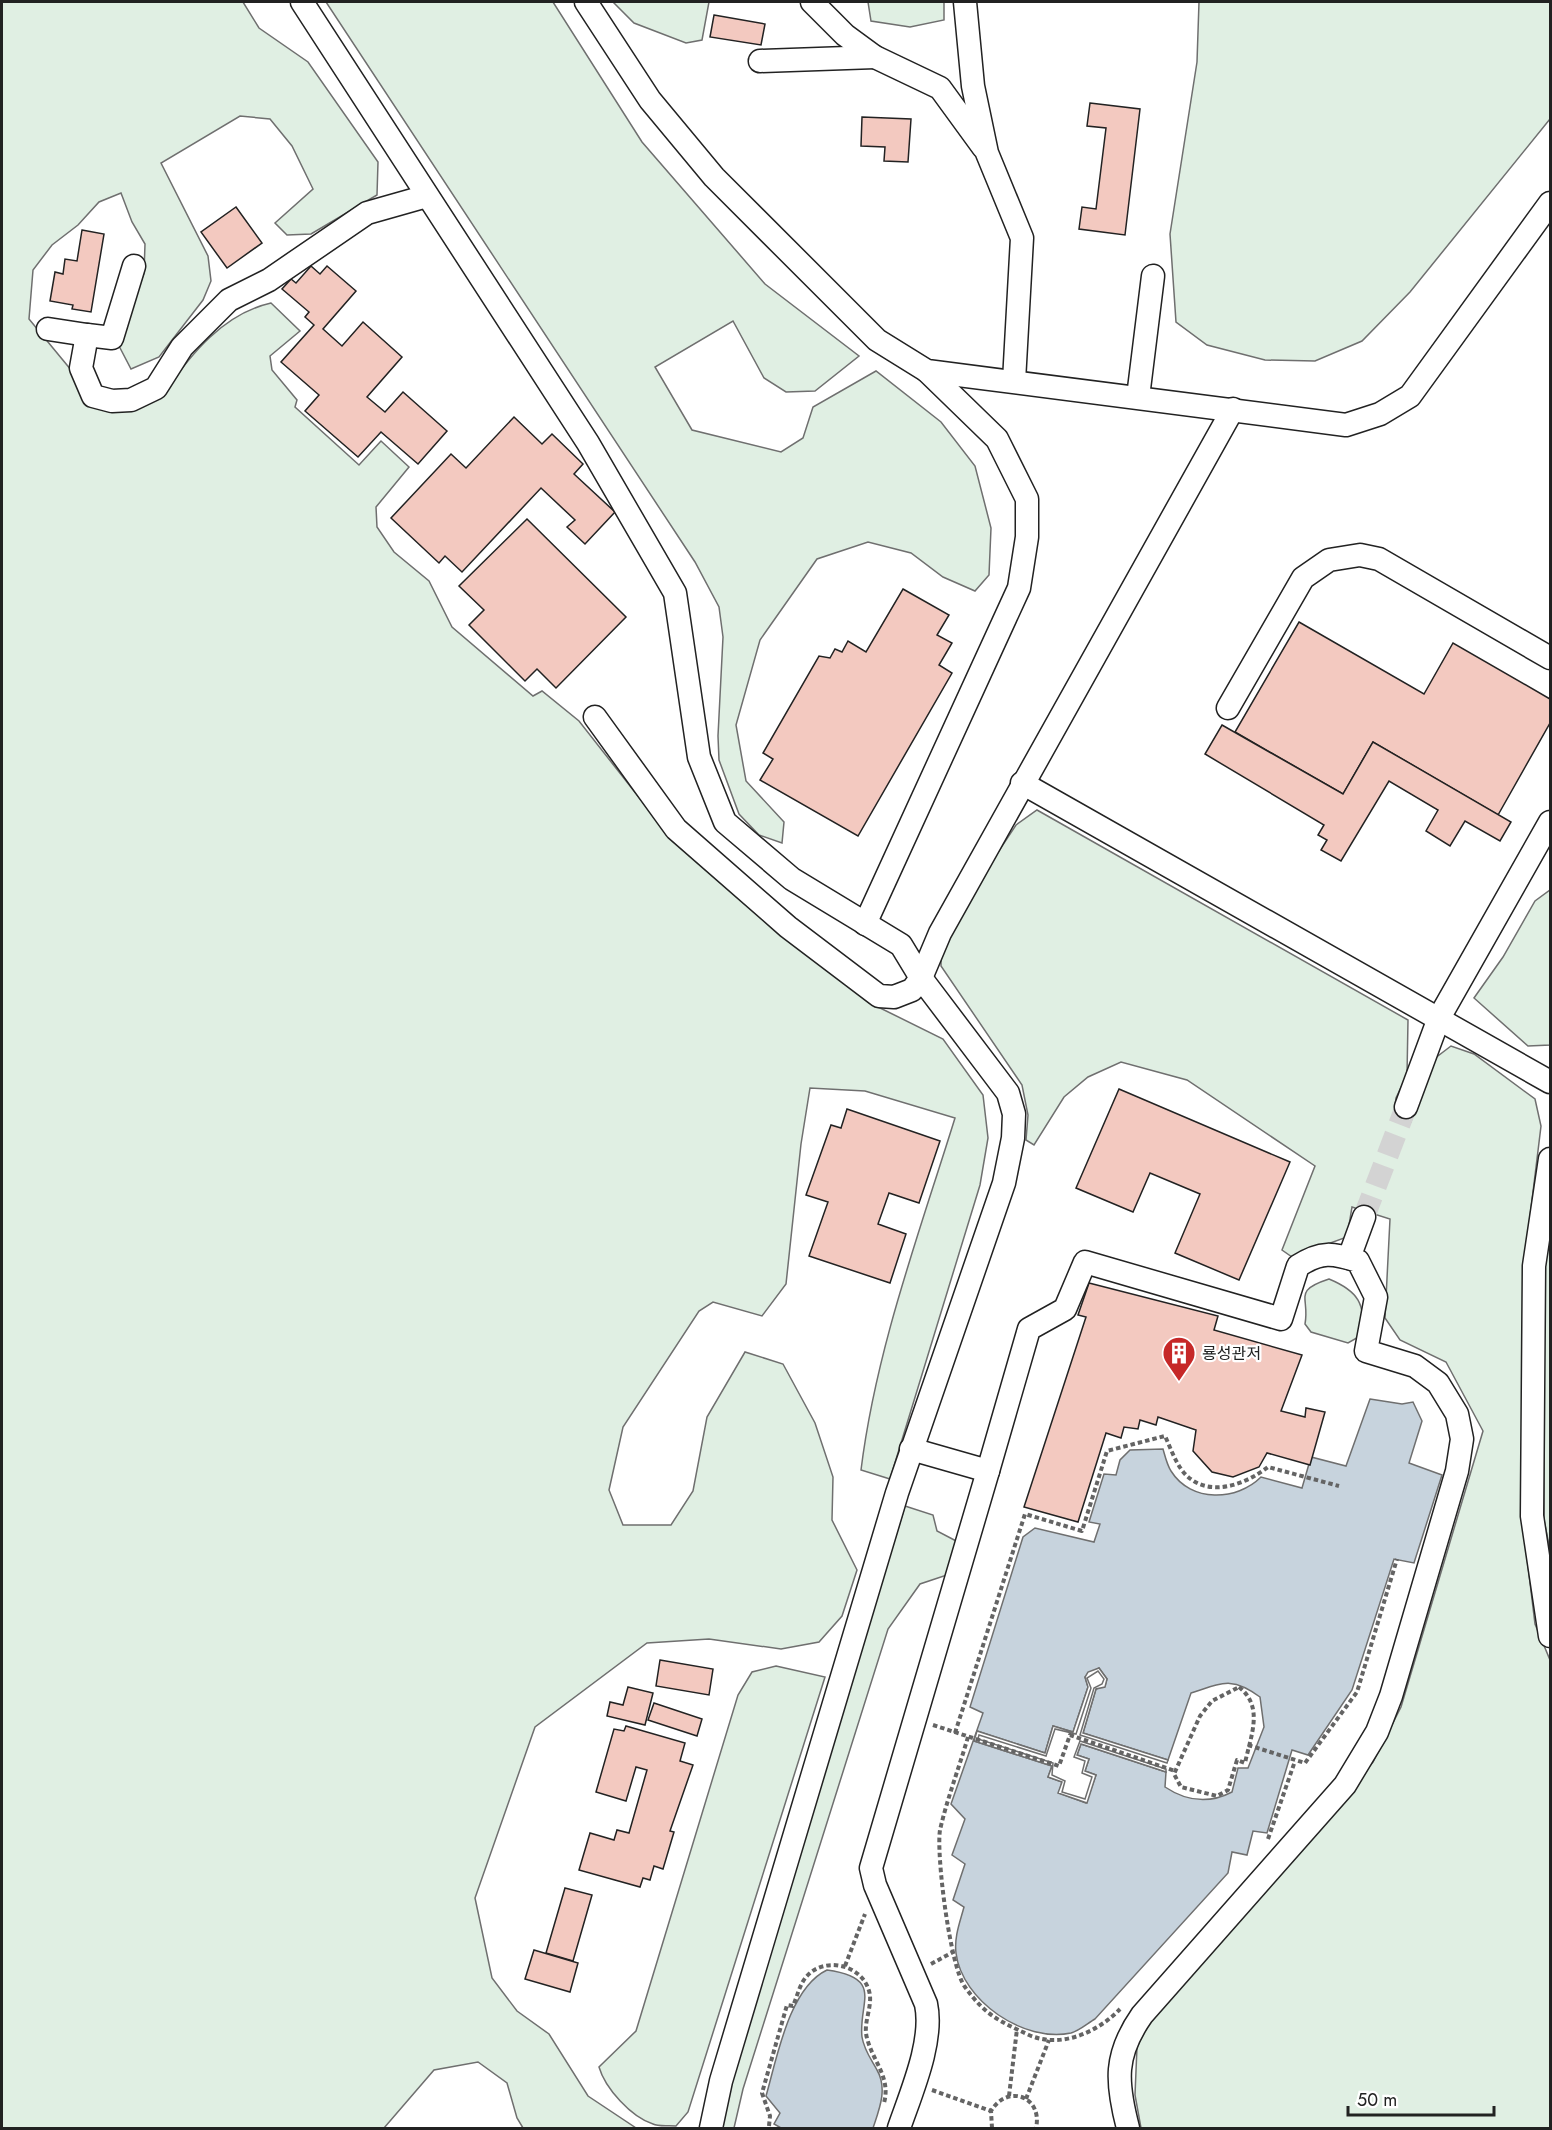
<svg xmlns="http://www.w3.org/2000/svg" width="1552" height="2130" font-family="Jost,'Noto Sans KR',sans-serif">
<rect width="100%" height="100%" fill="#fff"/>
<g fill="#e0efe3" stroke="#6f6f6f" stroke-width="1.5">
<path d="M2 2H243L259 28 308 62 378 162 377 195 311 234 287 235 275 223 313 189 292 146 270 119 240 116 161 163 208 256 211 281 203 300 159 357 131 369 118 344 144 273 145 244 132 222 121 193 99 202 78 225 52 245 33 270 29 319 76 376 86 397 164 393C191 354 223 314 271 303L300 331 270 356 272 370 297 400 295 407 359 465 381 441 409 467 376 507 377 527 394 552 429 581 452 627 533 696 542 691 579 721 663 828 868 1002 943 1039 983 1095 988 1138 980 1185 890 1479 861 1470C876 1349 919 1234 955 1118L865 1091 810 1088 801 1144 786 1284 762 1316 713 1302 699 1311 623 1427 609 1490 623 1525H671L693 1491 707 1417 745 1352 783 1364 815 1423 833 1477 832 1520 857 1570 842 1616 819 1642 781 1649 709 1639 647 1643 535 1727 475 1898 492 1978 517 2011 549 2034 588 2096 636 2128H523L517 2118 507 2083 478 2062 434 2070 384 2128H2Z"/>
<path d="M326 2H553L642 142 765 284 859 356 815 391 786 392 764 378 733 321 655 367 692 430 781 452 803 438 813 407 876 371 941 422 975 466 991 528 989 575 975 591 943 577 911 553 868 542 817 559 760 640 736 725 746 781 784 822 782 843 759 835 739 814 719 760 718 736 723 637 719 607 695 562Z"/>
<path d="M613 2H709L702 40 686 43 634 23Z"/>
<path d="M868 2H944V20L910 27 871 21Z"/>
<path d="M1199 2H1550V119L1410 292 1362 341 1315 361 1265 360 1207 345 1176 322 1170 234 1197 62Z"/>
<path d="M1037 810 1408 1020 1407 1075 1396 1098 1394 1115 1410 1124 1434 1059 1451 1046 1474 1054 1535 1099 1541 1126 1524 1266 1522 1516 1535 1624 1550 1660V2128H1141L1135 2095 1137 2047 1155 2011 1373 1762 1401 1707 1483 1431 1446 1362 1400 1340 1385 1318 1390 1219 1352 1207 1347 1237 1292 1257 1282 1250 1315 1166 1187 1080 1121 1062 1088 1077 1064 1097 1034 1145 1026 1140 1028 1115 1022 1085 941 966V938L1016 825Z"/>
<path d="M1550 890V1045L1528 1046 1474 998 1503 957 1535 901Z"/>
<path d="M1550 1227V1550L1544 1520V1268Z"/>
<path d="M1329 1279C1358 1291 1366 1304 1362 1335L1348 1343 1311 1332 1305 1324C1310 1297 1292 1291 1329 1279Z"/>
<path d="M905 1506 933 1515 937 1531 960 1543 953 1573 920 1584 888 1629 743 2089 734 2128H719L729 2081Z"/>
<path d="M776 1666 825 1677 688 2112 676 2126C669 2125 659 2127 653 2124 631 2117 605 2088 599 2067L636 2031 738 1695 752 1672Z"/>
</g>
<g fill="#c7d3dd" stroke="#6f6f6f" stroke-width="1.5" fill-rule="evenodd">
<path d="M1370 1399 1402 1404 1413 1402 1422 1421 1409 1463 1442 1475 1414 1563 1394 1559 1352 1690 1308 1755 1292 1750 1267 1833 1253 1831 1247 1855 1232 1852 1228 1873 1095 2019C1088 2023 1079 2031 1071 2033 1024 2043 962 2001 956 1953 954 1937 960 1922 964 1907L953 1900 965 1864 952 1855 965 1819 951 1804 983 1713 970 1707 1023 1537 1035 1528 1094 1542 1100 1524 1089 1522 1104 1474 1116 1475 1120 1460 1130 1450 1163 1449C1165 1456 1167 1465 1171 1471 1191 1503 1237 1501 1261 1477L1302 1488 1311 1457 1346 1466ZM1099 1668 1107 1679 1105 1686 1096 1689 1083 1733 1168 1760 1191 1693C1222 1683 1232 1676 1260 1697L1264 1727 1248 1768H1238L1232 1792C1209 1804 1186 1801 1165 1787L1166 1772 1081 1744 1077 1755 1089 1759 1085 1771 1096 1775 1086 1803 1059 1793 1062 1782 1048 1777 1052 1766 974 1741 977 1731 1045 1753 1053 1726 1073 1732 1088 1687 1085 1677Z"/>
<path d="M827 1970C885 1978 858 2003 862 2037 864 2050 871 2059 877 2070 888 2089 879 2110 873 2128H781L774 2124 780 2113 766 2096C777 2058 789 1988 827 1970Z"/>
</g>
<path fill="#fff" stroke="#6f6f6f" stroke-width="1.5" d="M1099 1668 1107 1679 1105 1687 1096 1689 1083 1733 1168 1760 1167 1763 1080 1735 1094 1688 1102 1684 1104 1679 1098 1671 1087 1678 1091 1688 1076 1734 1055 1729 1046 1756 979 1735 978 1739 1053 1763 1052 1775 1065 1781 1062 1792 1085 1799 1092 1777 1082 1773 1085 1761 1074 1757 1080 1741 1166 1769V1772L1081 1744 1077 1755 1089 1759 1085 1771 1096 1775 1087 1803 1058 1793 1062 1782 1048 1777 1052 1766 974 1741 977 1731 1045 1753 1053 1726 1073 1732 1088 1687 1085 1677 1088 1672Z"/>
<g fill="#f3c9c0" stroke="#222" stroke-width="1.5">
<path d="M714 15 765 24 761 45 710 37Z"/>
<path d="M1090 103 1140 109 1125 235 1079 229 1082 207 1096 209 1106 128 1087 126Z"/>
<path d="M862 117 911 119 908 162 884 161 885 147 861 146Z"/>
<path d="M236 207 262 243 227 268 201 232Z"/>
<path d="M82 230 104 234 91 312 72 309 73 305 50 301 55 272 63 274 65 259 77 261Z"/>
<path d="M311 266 320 274 327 266 356 291 323 329 342 346 363 322 402 357 367 397 385 412 403 392 447 431 418 464 381 432 358 457 305 411 319 395 281 362 314 325 305 317 309 312 282 289 291 279 296 283Z"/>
<path d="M514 417 542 444 552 434 583 464 574 474 615 512 585 544 567 527 575 520 541 488 462 572 445 556 439 563 391 518 451 454 466 468Z"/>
<path d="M527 519 626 617 556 688 537 669 525 681 469 625 484 610 459 586Z"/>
<path d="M903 589 949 615 937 635 952 643 939 665 952 673 858 836 760 780 773 759 763 753 819 656 830 658 835 649 842 652 848 641 866 652Z"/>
<path d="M1299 622 1424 694 1453 643 1550 699V723L1498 815 1373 742 1343 794 1235 732Z"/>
<path d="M1222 725 1343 794 1373 742 1511 822 1500 841 1465 821 1450 846 1426 831 1438 810 1389 781 1341 861 1321 850 1327 840 1318 835 1324 825 1205 754Z"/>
<path d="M1119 1089 1290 1162 1239 1280 1175 1253 1200 1194 1150 1173 1133 1212 1076 1188Z"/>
<path d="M847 1109 940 1141 919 1203 889 1193 878 1224 906 1234 890 1283 809 1256 828 1202 806 1195 831 1125 841 1128Z"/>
<path d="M1089 1283 1218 1316 1214 1330 1302 1355 1281 1411 1305 1417 1306 1408 1325 1412 1310 1465 1267 1453 1259 1467 1233 1477 1212 1472 1193 1451 1196 1430 1158 1417 1156 1425 1140 1420 1138 1429 1124 1427 1121 1438 1106 1433 1078 1522 1024 1507 1086 1317 1078 1315Z"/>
<path d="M660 1660 713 1669 709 1695 656 1686Z"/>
<path d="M628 1687 653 1693 645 1725 607 1716 610 1702 623 1705Z"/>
<path d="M654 1703 702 1719 697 1736 648 1720Z"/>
<path d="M626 1726 685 1743 680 1761 693 1765 670 1831 674 1832 663 1869 654 1866 650 1880 643 1878 640 1887 579 1870 590 1833 614 1840 617 1830 629 1833 647 1770 636 1767 626 1801 596 1792 614 1729 624 1731Z"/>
<path d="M565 1888 592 1895 573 1961 546 1953Z"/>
<path d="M534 1950 578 1963 570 1992 525 1979Z"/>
</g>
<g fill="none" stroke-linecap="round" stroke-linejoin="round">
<path stroke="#d3d3d3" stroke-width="22" stroke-dasharray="22 11" stroke-linecap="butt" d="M1364 1217 1406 1107"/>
<defs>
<g id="minor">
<path d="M302 2 588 443 675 593 699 757 725 822 792 879 901 945 921 978 1008 1093 1014 1114 1013 1138 1004 1183 897 1493 721 2081 711 2128"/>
<path d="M586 2 650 100 714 177 877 340 927 371 1346 425 1380 414 1410 396 1550 203"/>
<path d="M812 2 845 35 875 57 940 88 983 147"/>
<path d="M965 2 973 86 987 153 1022 238 1014 381"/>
<path d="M760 61 875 57"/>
<path d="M134 266 112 338 87 335 81 368 93 396 112 401 131 400 156 388 182 347 229 300 269 280 367 213 427 196"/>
<path d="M48 329 87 335"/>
<path d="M1138 397 1153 276"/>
<path d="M1228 708 1303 578 1329 560 1360 555 1379 559 1550 658"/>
<path d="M595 717 676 829 788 927 879 996 894 997 912 990 921 978 940 933 1233 409"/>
<path d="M1022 783 1550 1082"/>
<path d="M865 924 1019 588 1027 537V499L997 439 927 371"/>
<path d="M1406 1107 1439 1018 1550 822"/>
<path d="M1550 1159 1534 1266 1532 1516 1550 1636"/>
<path d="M1349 1258 1364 1217"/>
<path d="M911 1449 988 1471 1029 1329 1065 1309 1085 1262 1281 1319 1298 1266C1321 1251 1333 1253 1358 1261L1376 1297 1366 1351 1415 1366 1438 1383 1457 1414 1462 1439 1457 1471 1391 1696 1377 1732 1345 1785 1142 2015C1114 2055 1116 2082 1128 2128"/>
<path d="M899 2128C911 2093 934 2041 926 2004L875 1885 871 1868 988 1471"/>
</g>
</defs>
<use href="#minor" stroke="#222" stroke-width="25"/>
<g stroke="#646464" stroke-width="4" stroke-dasharray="4.5 3" stroke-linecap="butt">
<path d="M1239 1687C1264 1707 1251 1735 1245 1763L1237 1760 1228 1790 1217 1796 1181 1787 1174 1774 1200 1716 1212 1701Z"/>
<path d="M933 1725 1059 1766 1070 1735 1175 1771"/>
<path d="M955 1733 1025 1514 1082 1531 1107 1451 1165 1436C1171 1449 1176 1464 1185 1474 1209 1499 1246 1484 1268 1467L1339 1486"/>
<path d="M968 1737C959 1768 947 1799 940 1830 936 1854 950 1967 965 1987 985 2015 999 2021 1029 2035 1061 2049 1098 2032 1120 2009"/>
<path d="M1248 1745 1305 1763 1357 1692 1397 1559"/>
<path d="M1268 1839 1295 1761"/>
<path d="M931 1964 953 1952"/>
<path d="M845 1966 865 1914"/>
<path d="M932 2090 991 2111"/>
<path d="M1009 2096 1017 2029"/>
<path d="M1026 2099 1049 2040"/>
<path d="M769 2126 770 2116 762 2093 787 2005 793 2006C797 1997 800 1983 807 1976 824 1957 859 1964 868 1988 875 2004 862 2022 867 2038 873 2062 891 2077 884 2103"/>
<path d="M992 2128 991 2111C1008 2083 1043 2097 1036 2128"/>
</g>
<use href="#minor" stroke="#fff" stroke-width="22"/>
</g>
<defs>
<symbol id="building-pin" viewBox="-11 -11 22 30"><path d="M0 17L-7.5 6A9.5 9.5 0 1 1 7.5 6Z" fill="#c62828" stroke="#fff"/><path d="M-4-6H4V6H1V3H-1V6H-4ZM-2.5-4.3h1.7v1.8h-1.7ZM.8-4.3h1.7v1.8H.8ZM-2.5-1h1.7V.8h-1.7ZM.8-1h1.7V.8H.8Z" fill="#fff"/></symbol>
</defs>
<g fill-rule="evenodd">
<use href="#building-pin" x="1160" y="1334" width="38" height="52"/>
</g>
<g text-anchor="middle" stroke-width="4.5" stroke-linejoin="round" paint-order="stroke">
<g font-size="16" fill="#222" stroke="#fff" text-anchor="start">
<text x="1202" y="1359">룡성관저</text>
</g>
</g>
<rect width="1552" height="2130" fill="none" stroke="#222222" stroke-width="6"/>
<path d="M1348 2106v9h146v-9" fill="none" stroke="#222222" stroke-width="3"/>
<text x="1357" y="2106" font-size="18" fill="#222222" stroke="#ffffff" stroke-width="4.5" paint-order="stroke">50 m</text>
</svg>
